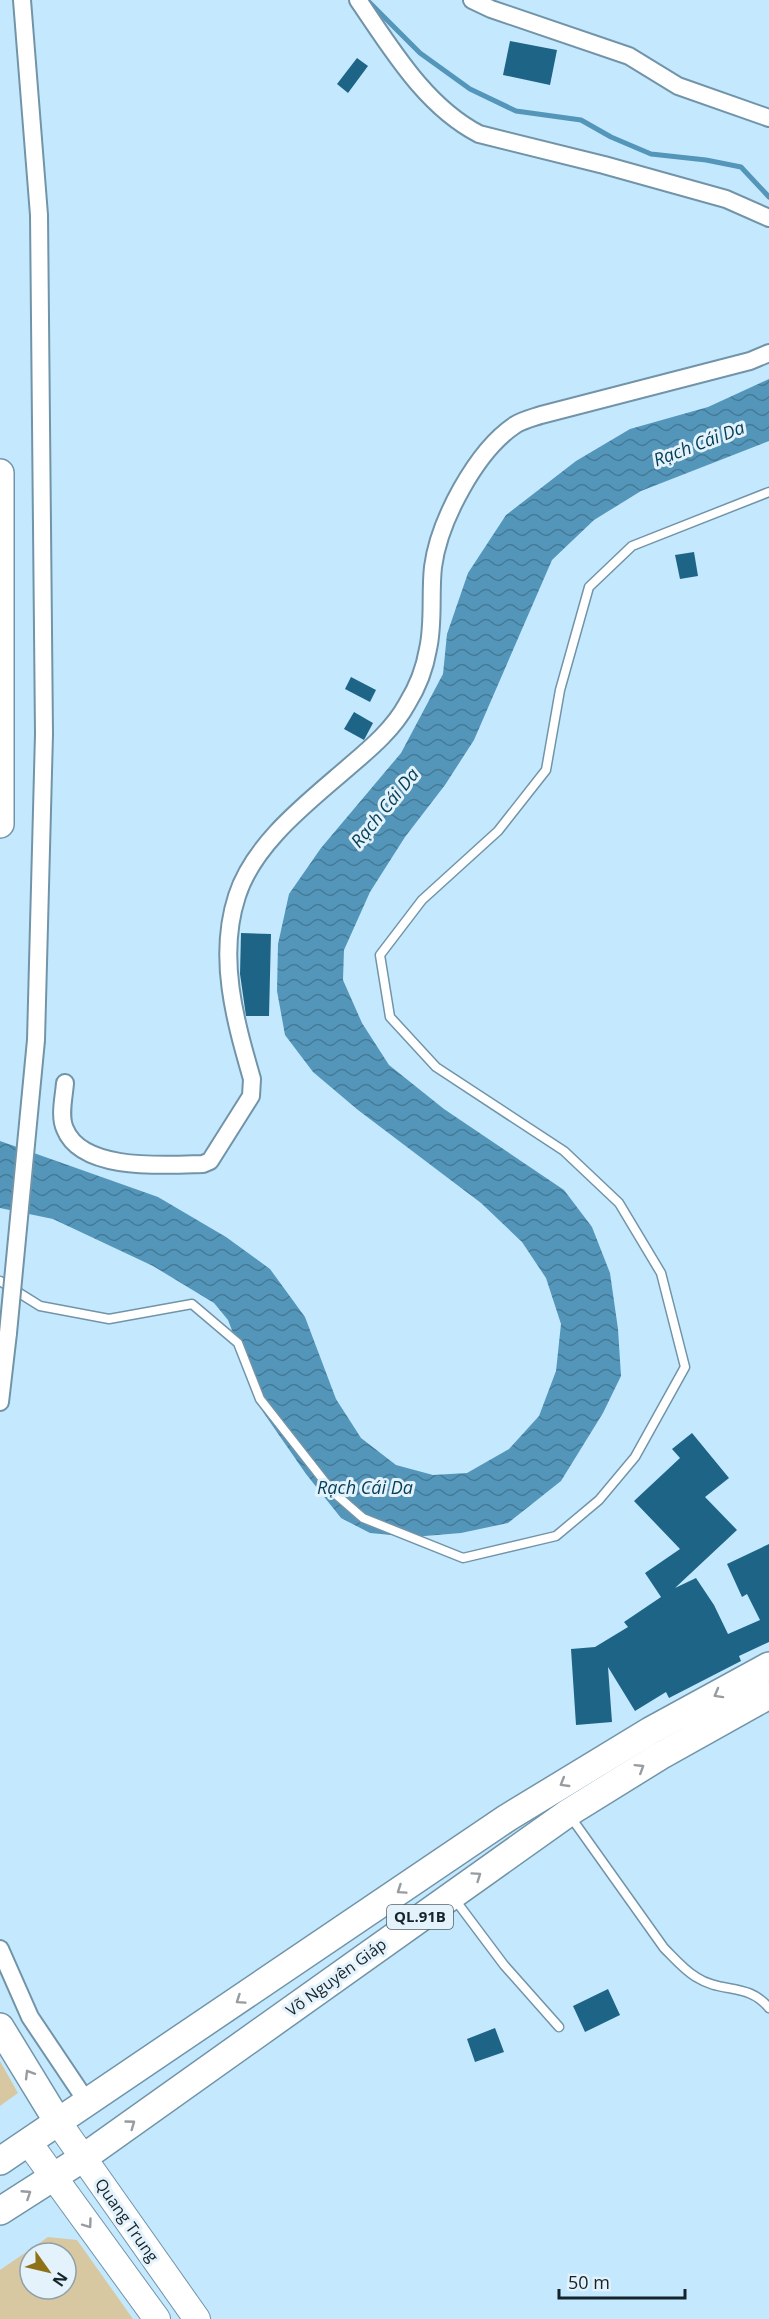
<svg xmlns="http://www.w3.org/2000/svg" width="769" height="2319" font-family="'Open Sans',sans-serif">
<defs>
<pattern id="water-waves" width="16" height="10" patternUnits="userSpaceOnUse" patternTransform="scale(1.5)"><rect width="16" height="10" fill="#5496ba"/><path d="M0 5q4-4 8 0t8 0" fill="none" stroke="#447a97"/></pattern>
</defs>
<rect width="100%" height="100%" fill="#c4e9fe"/>
<g fill="#d7c8a2" fill-rule="evenodd">
<path d="M0 2061 18 2093 0 2106Z"/>
<path d="M48 2237 77 2240 133 2319H0V2270ZM30 2253H66V2289H30Z"/>
</g>
<path fill="url(#water-waves)" d="M769 379V441L641 491 594 520 552 560 474 740 445 785 405 837 370 892 344 950 343 980 362 1023 389 1065 444 1109 564 1190 592 1227 610 1273 618 1329 621 1376 603 1413 561 1481 508 1523 461 1533 413 1537 370 1533 341 1518 306 1474 263 1412 228 1320 214 1303 153 1266 53 1219 0 1208V1141L158 1197 226 1237 270 1269 305 1317 336 1399 361 1438 396 1465 433 1475 467 1473 509 1449 539 1416 556 1371 561 1324 546 1278 522 1242 481 1203 358 1110 313 1072 285 1035 277 991 278 944 289 894 321 848 401 753 443 674 447 634 468 573 506 515 576 461 630 429 708 407Z"/>
<g fill="none" stroke-linecap="round" stroke-linejoin="round">
<path stroke="#5496ba" stroke-width="5" d="M367 0 420 53 470 89 516 111 581 120 611 137 651 154 706 160 741 167 769 197"/>
</g>
<g fill="#1e6486">
<path d="M510 41 557 50 550 85 503 75Z"/>
<path d="M357 58 368 66 348 93 337 84Z"/>
<path d="M694 552 698 576 680 579 675 555Z"/>
<path d="M351 677 376 690 370 702 345 689Z"/>
<path d="M354 712 373 723 364 740 344 729Z"/>
<path d="M241 933 271 934 269 1016H246L240 974Z"/>
<path d="M692 1433 729 1478 705 1497 737 1530 675 1588 696 1578 714 1605 728 1634 760 1620 747 1594 742 1597 727 1564 769 1544V1642L739 1656 741 1661 669 1698 666 1692 635 1711 608 1667 612 1722 576 1725 571 1649 595 1647 628 1627 624 1622 661 1597 645 1573 680 1549 634 1501 680 1458 672 1449Z"/>
<path d="M608 1989 620 2015 585 2032 573 2006Z"/>
<path d="M495 2028 504 2052 475 2062 467 2039Z"/>
</g>
<g fill="none" stroke-linecap="round" stroke-linejoin="round">
<defs>
<g id="service">
<path d="M0 1281 40 1306 109 1319 192 1304 238 1343 260 1399 332 1491 363 1518 463 1558 556 1536 599 1500 635 1457 685 1367 661 1273 619 1203 564 1151 436 1067 390 1017 380 955 422 900 498 831 546 770 560 690 589 587 632 546 769 492"/>
<path d="M570 1816 664 1948C674 1958 684 1970 696 1977 722 1994 748 1982 769 2008"/>
<path d="M453 1897 504 1965 559 2027"/>
</g>
<g id="minor">
<path d="M22 0 39 215 44 734 36 1040"/>
<path d="M358 0C391 48 425 106 479 134L604 165 726 199 769 218"/>
<path d="M472 0 491 9 629 56 678 86 769 118"/>
<path d="M65 1083C64 1097 59 1116 65 1129 82 1172 166 1165 203 1164L210 1161 251 1096 252 1079C235 1020 217 957 237 896 254 842 311 800 352 764 372 747 394 728 407 704 417 688 425 667 428 649 434 623 430 594 433 567 439 521 476 451 515 425 523 420 532 418 541 415L750 361 769 353"/>
<path d="M0 1402 8 1333"/>
<path d="M0 1949 30 2017 87 2102"/>
</g>
<g id="primary">
<path d="M58 2122 197 2319"/>
<path d="M29 2143 157 2319"/>
</g>
<g id="trunk">
<path d="M0 473V824"/>
<path d="M0 2027 58 2122"/>
<path d="M0 2161 507 1818 650 1731 769 1666"/>
<path d="M0 2211 83 2158 568 1813 660 1756 769 1695"/>
</g>
</defs>
<use href="#service" stroke="#7294a8" stroke-width="11"/>
<use href="#minor" stroke="#7294a8" stroke-width="20"/>
<use href="#primary" stroke="#7294a8" stroke-width="28"/>
<use href="#trunk" stroke="#7294a8" stroke-width="30"/>
<use href="#service" stroke="#fff" stroke-width="8"/>
<use href="#minor" stroke="#fff" stroke-width="16"/>
<use href="#primary" stroke="#fff" stroke-width="26"/>
<use href="#trunk" stroke="#fff" stroke-width="27"/>
<defs>
<path id="minor-bridge" d="M8 1333 36 1040"/>
</defs>
<use href="#minor-bridge" stroke="#7294a8" stroke-width="20" stroke-linecap="butt"/>
<use href="#minor-bridge" stroke="#fff" stroke-width="16"/>
</g>
<defs><path id="oneway-chevron" d="M-2-3.5L2.5 0L-2 3.5" fill="none" stroke-width="1.6" stroke-linecap="round" stroke-linejoin="round" transform="scale(1.5)"/></defs>
<g stroke="#969ca0">
<use href="#oneway-chevron" transform="translate(718 1694) rotate(151)"/>
<use href="#oneway-chevron" transform="translate(640 1768) rotate(-32)"/>
<use href="#oneway-chevron" transform="translate(564 1783) rotate(149)"/>
<use href="#oneway-chevron" transform="translate(477 1876) rotate(-35)"/>
<use href="#oneway-chevron" transform="translate(401 1890) rotate(146)"/>
<use href="#oneway-chevron" transform="translate(240 2000) rotate(146)"/>
<use href="#oneway-chevron" transform="translate(29 2074) rotate(-121)"/>
<use href="#oneway-chevron" transform="translate(131 2124) rotate(-36)"/>
<use href="#oneway-chevron" transform="translate(27 2194) rotate(-33)"/>
<use href="#oneway-chevron" transform="translate(88 2224) rotate(54)"/>
</g>
<g text-anchor="middle" stroke-width="6" stroke-linejoin="round" paint-order="stroke">
<rect fill="#e4f2fb" stroke="#536169" stroke-width="1.5" x="387" y="1905" width="66" height="24" rx="4.5"/>
<g font-size="15" font-weight="bold" fill="#15232b">
<text x="420" y="1922">QL.91B</text>
</g>
<g font-size="16" fill="#15232b" stroke="#e4f2fb">
<text transform="translate(336 1977) rotate(-36)" y="6">Võ Nguyên Giáp</text>
<text transform="translate(127 2220) rotate(55)" y="6">Quang Trung</text>
</g>
<g font-size="18" font-style="italic" fill="#033e57" stroke="#e4f2fb">
<text transform="translate(699 444) rotate(-21)" y="6">Rạch Cái Da</text>
<text transform="translate(385 808) rotate(-51)" y="6">Rạch Cái Da</text>
<text x="365" y="1494">Rạch Cái Da</text>
</g>
</g>
<g transform="translate(48 2271) rotate(124)"><circle r="28" fill="#e4f2fb" stroke="#919fa8" stroke-width="1.5"/>
<path d="M0-4.5L10 22L0 15L-10 22Z" fill="#8f7217"/>
<text y="-9" font-size="16" font-weight="bold" text-anchor="middle" fill="#15232b">N</text>
</g>
<path d="M559 2289v9h126v-9" fill="none" stroke="#15232b" stroke-width="3"/>
<text x="568" y="2289" font-size="18" fill="#15232b" stroke="#e4f2fb" stroke-width="4.5" paint-order="stroke">50 m</text>
</svg>
